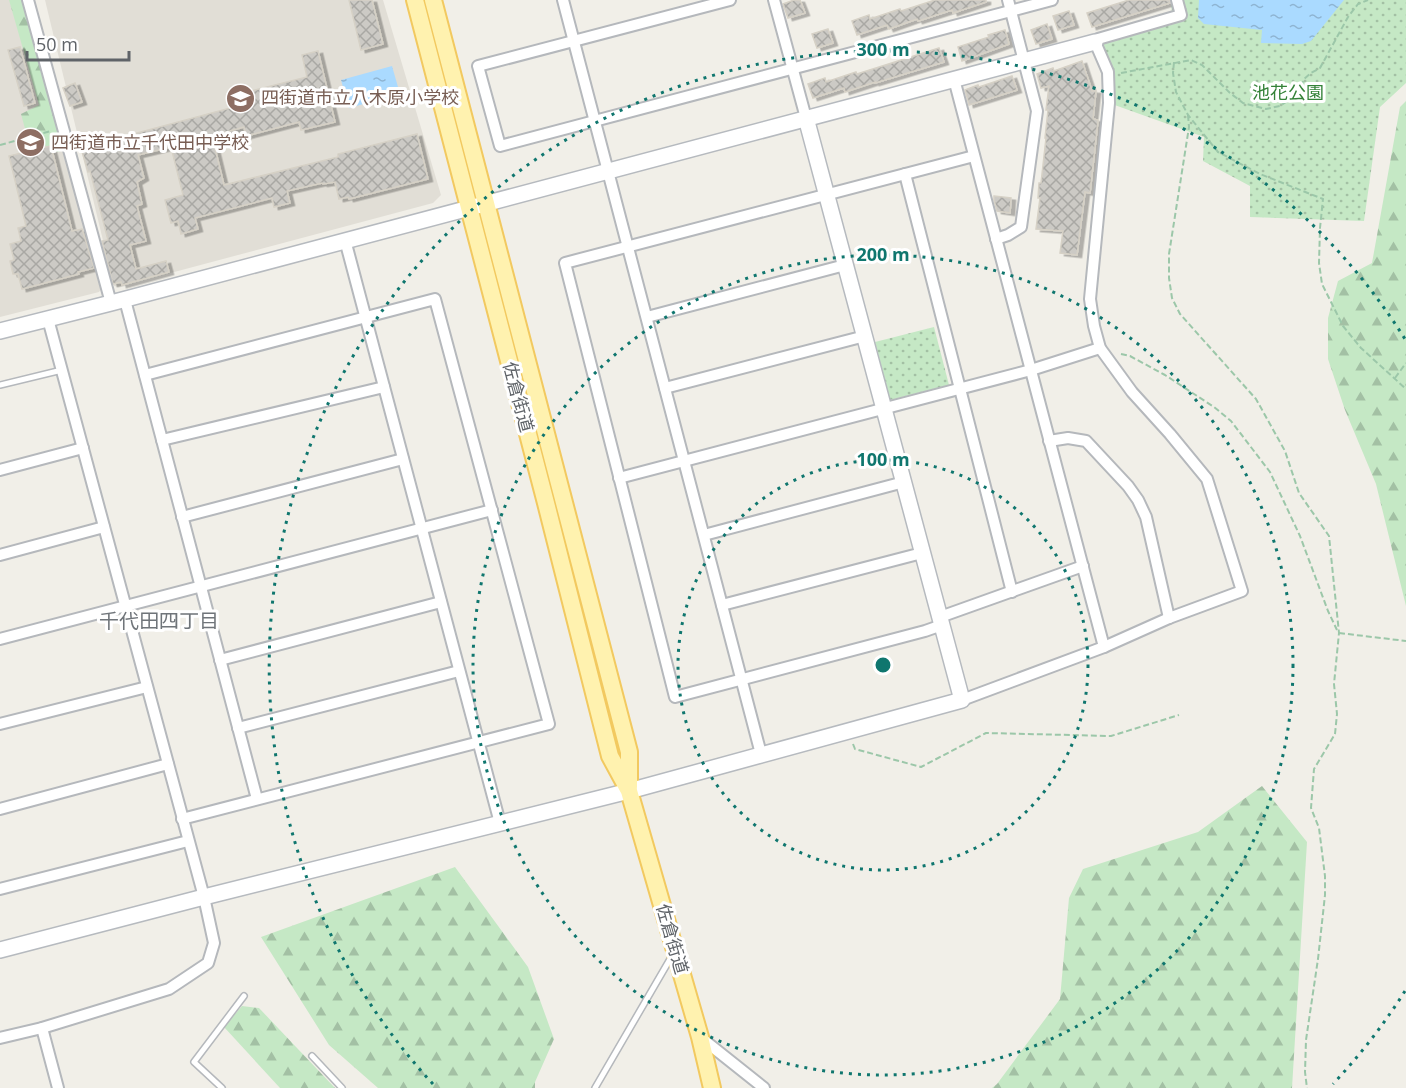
<svg xmlns="http://www.w3.org/2000/svg" width="1406" height="1088" font-family="'Open Sans','Noto Sans JP',sans-serif">
<defs>
<pattern id="green-dots" width="8" height="8" patternUnits="userSpaceOnUse" patternTransform="scale(1.5)"><rect width="8" height="8" fill="#c5e8c5"/><path d="M2 2h.1M6 6h.1" fill="none" stroke="#a3c0a4" stroke-width="1.8" stroke-linecap="round"/></pattern>
<pattern id="forest-firs" width="22" height="20" patternUnits="userSpaceOnUse" patternTransform="scale(1.5)"><rect width="22" height="20" fill="#c5e8c5"/><path d="M5 1l3.5 6h-7zM16 11l3.5 6h-7z" fill="#a3c0a4"/></pattern>
<pattern id="water-ripples" width="26" height="14" patternUnits="userSpaceOnUse" patternTransform="scale(1.5)"><rect width="26" height="14" fill="#aadaff"/><path d="M2 4q2-2 4 0t4 0M15 11q2-2 4 0t4 0" fill="none" stroke="#8eb4d2"/></pattern>
<pattern id="building-cross-hatch" width="8" height="8" patternUnits="userSpaceOnUse" patternTransform="scale(1.5)"><rect width="8" height="8" fill="#cccac5"/><path d="M0 0l8 8M0 8l8-8" fill="none" stroke="#a9a8a4"/></pattern>
<filter id="shadow"><feDropShadow dx="4.5" dy="2.5" stdDeviation="0" flood-color="#0004"/></filter>
</defs>
<rect width="100%" height="100%" fill="#f1efe8"/>
<g fill="#e1ded6">
<path d="M0 0H18L103 286 99 292 0 317Z"/>
<path d="M45 0H383L441 195 433 203 118 287 114 286Z"/>
</g>
<g fill="url(#green-dots)">
<path d="M1171 0H1406V83L1380 107 1364 221 1250 217V186L1203 161 1204 137 1109 103 1098 39 1172 17Z"/>
<path d="M934 327 949 385 890 400 875 342Z"/>
</g>
<g fill="url(#forest-firs)">
<path d="M9 0H23L64 150 57 152 27 136 21 114 39 105Z"/>
<path d="M1406 101V606L1376 484 1345 410 1328 359V318L1338 281 1372 263 1400 107Z"/>
<path d="M1262 786 1307 842 1292 1088H992L997 1084 1060 999 1069 898 1083 869 1198 832Z"/>
<path d="M455 867 528 967 554 1039 535 1082V1088H378L329 1045 261 937Z"/>
<path d="M242 1006 259 1008 335 1088H280L224 1027Z"/>
</g>
<g fill="url(#water-ripples)">
<path d="M1199 0H1344L1311 41 1302 44 1261 43 1262 30 1204 24 1198 18Z"/>
<path d="M392 66 400 94 349 108 341 80Z"/>
</g>
<g fill="url(#building-cross-hatch)" stroke="#d6d1c6" stroke-width="1.5" filter="url(#shadow)">
<path d="M349 0H372L383 44 361 50Z"/>
<path d="M794 0H800L805 13 788 18 783 4Z"/>
<path d="M935 0H986V2L953 13 952 10 918 21 917 19 889 29 887 25 857 35 852 21 869 15 870 19 900 9 901 11Z"/>
<path d="M1129 0H1170V3L1092 27 1087 13Z"/>
<path d="M1069 11 1074 25 1058 30 1053 16Z"/>
<path d="M1047 24 1052 39 1036 44 1031 30Z"/>
<path d="M828 29 833 43 817 48 812 34Z"/>
<path d="M1005 30 1009 44 962 61 958 47 989 37 988 35Z"/>
<path d="M20 47 35 103 24 106 8 50Z"/>
<path d="M939 48 944 62 875 83V82L845 92 844 88 813 98 808 84 825 78 826 82 856 72 857 74Z"/>
<path d="M318 51 335 122 301 130 299 122 246 136 244 127 212 136 224 185 338 157V154L417 134 428 179 349 199 348 197 339 199 335 182 323 184 322 183 287 191 290 203 274 207 272 198 195 218 198 229 181 234 178 221 171 223 165 200 183 195 171 147 138 155 144 178 137 182 142 204 137 206 146 241 130 245 136 269 166 261 169 272 122 285 121 282 113 284 102 241 108 240 90 171 88 172 81 148 249 103 247 92 307 77 302 55Z"/>
<path d="M1082 61 1092 91H1096L1093 119 1098 120 1090 193 1085 192 1077 255 1060 253 1063 231 1036 229 1040 198H1038L1039 183H1041L1046 138H1045L1048 110H1046L1049 86 1041 88 1037 74 1053 68 1054 71Z"/>
<path d="M1012 76 1017 90 969 105 965 90 978 85 979 87Z"/>
<path d="M75 83 82 102 70 106 63 88Z"/>
<path d="M51 146 72 231 82 229 94 268 78 272 79 274 22 289 18 274H13L10 261 14 260 10 244 21 241 18 228 26 226 9 156Z"/>
<path d="M994 196 1011 198 1010 213 997 211 994 200Z"/>
</g>
<g fill="none" stroke-linecap="round" stroke-linejoin="round">
<defs>
<g id="lane">
<path d="M0 385 62 370"/>
<path d="M312 1056 342 1088"/>
<path d="M222 1088 194 1062 244 996"/>
<path d="M595 1088 673 954"/>
</g>
<g id="street">
<path d="M28 0 111 303"/>
<path d="M563 0 761 754"/>
<path d="M730 0 478 66 500 146 1052 0"/>
<path d="M774 0 806 118"/>
<path d="M954 79 1104 647"/>
<path d="M905 174 1012 592"/>
<path d="M996 239 1008 235 1021 227 1037 111 1008 0"/>
<path d="M345 240 500 823"/>
<path d="M125 300 257 799"/>
<path d="M647 317 845 265"/>
<path d="M145 375 435 299 549 724 182 819"/>
<path d="M665 388 865 336"/>
<path d="M162 440 384 387"/>
<path d="M1049 441 1068 438 1086 441 1128 486 1138 500 1146 517 1169 618"/>
<path d="M0 470 83 448"/>
<path d="M619 478 1031 370 1100 348"/>
<path d="M182 517 403 459"/>
<path d="M704 535 904 482"/>
<path d="M0 555 104 527"/>
<path d="M722 605 922 553"/>
<path d="M940 617 1083 566"/>
<path d="M942 625 925 631 675 697 565 263 974 156"/>
<path d="M0 639 492 510"/>
<path d="M220 660 441 602"/>
<path d="M962 700 1104 647 1169 618 1242 591 1207 479 1170 434 1132 392 1100 348 1094 326 1090 299 1109 103 1108 72 1095 42 1098 39 1181 15 1177 0"/>
<path d="M0 724 147 687"/>
<path d="M238 728 459 671"/>
<path d="M0 809 168 764"/>
<path d="M0 889 188 841"/>
<path d="M42 1028 58 1088"/>
<path d="M700 1037 764 1088"/>
<path d="M0 1038 42 1028 169 989 208 963 214 943 204 897 48 319"/>
</g>
<g id="secondary">
<path d="M0 331 111 303 1095 42"/>
<path d="M0 950 204 897 629 791 962 700 806 118"/>
</g>
<g id="primary">
<path d="M415 0 546 503 610 756 629 791 700 1037 712 1088"/>
<path d="M433 0 629 752V787"/>
</g>
</defs>
<use href="#lane" stroke="#b5b8bc" stroke-width="8"/>
<use href="#street" stroke="#b5b8bc" stroke-width="14"/>
<use href="#secondary" stroke="#b6babf" stroke-width="18"/>
<use href="#primary" stroke="#f2c960" stroke-width="20"/>
<g stroke="#9cc7a9" stroke-width="2" stroke-dasharray="6 3" stroke-linecap="butt">
<path d="M1174 62 1173 73 1176 92 1188 115 1218 152 1260 174 1323 199 1320 228 1319 263 1322 284 1343 326 1361 348 1406 389"/>
<path d="M1121 73 1191 60 1202 65 1230 93 1243 103 1266 109 1280 106 1298 94 1304 79 1311 73 1320 68 1348 17 1358 4 1368 0"/>
<path d="M1188 115 1189 127 1169 254V278L1172 298 1180 314 1256 399 1285 451 1299 493 1329 536 1339 633 1334 684 1337 714 1335 734 1314 769 1311 808 1319 828 1325 876V895L1318 959 1306 1040 1305 1072 1307 1088"/>
<path d="M0 145 51 131"/>
<path d="M1121 354 1130 356 1165 375 1214 407 1231 421 1270 472 1300 536 1328 611 1337 630"/>
<path d="M1395 378 1406 363"/>
<path d="M1339 633 1406 641"/>
<path d="M853 744 855 749 921 767 986 733 1111 736 1179 715"/>
</g>
<use href="#lane" stroke="#fff" stroke-width="5"/>
<use href="#street" stroke="#fff" stroke-width="10"/>
<use href="#secondary" stroke="#fff" stroke-width="15"/>
<use href="#primary" stroke="#fff2af" stroke-width="16"/>
</g>
<g fill="none" stroke="#0f766e" stroke-width="3" stroke-dasharray="3 6">
<circle cx="883" cy="665" r="205"/>
<circle cx="883" cy="665" r="410"/>
<path d="M1405 991A615 615 0 0 1 1333 1084M433 1084A615 615 0 1 1 1405 339"/>
</g>
<defs>
<symbol id="school-disc" viewBox="-11 -11 22 22"><circle r="9.5" fill="#8d6e63" stroke="#fff"/><path d="M0-5L7-2L0 1L-7-2ZM-4 1L0 2.5L4 1V4Q0 6-4 4Z" fill="#fff"/></symbol>
</defs>
<g fill-rule="evenodd">
<use href="#school-disc" x="224" y="82" width="33" height="33"/>
<use href="#school-disc" x="14" y="126" width="33" height="33"/>
</g>
<g text-anchor="middle" stroke-width="6" stroke-linejoin="round" paint-order="stroke">
<g font-size="18" fill="#348238" stroke="#fff">
<text x="1288" y="99">池花公園</text>
</g>
<g font-size="18" fill="#785e54" stroke="#fff" text-anchor="start">
<text x="261" y="104">四街道市立八木原小学校</text>
<text x="51" y="149">四街道市立千代田中学校</text>
</g>
<g font-size="18" fill="#5f6368" stroke="#fff">
<text transform="translate(518 397) rotate(75)" y="6">佐倉街道</text>
<text transform="translate(672 939) rotate(74)" y="6">佐倉街道</text>
</g>
<g font-size="20" fill="#70757a" stroke="#fff">
<text x="159" y="628">千代田四丁目</text>
</g>
</g>
<circle cx="883" cy="665" r="9" fill="#0f766e" stroke="#fff" stroke-width="3"/>
<g font-size="18" text-anchor="middle" font-weight="bold" fill="#0f766e" stroke="#fff" stroke-width="6" stroke-linejoin="round" paint-order="stroke">
<text x="883" y="56">300 m</text>
<text x="883" y="261">200 m</text>
<text x="883" y="466">100 m</text>
</g>
<path d="M27 51v9h102v-9" fill="none" stroke="#5f6368" stroke-width="3"/>
<text x="36" y="51" font-size="18" fill="#5f6368" stroke="#ffffff" stroke-width="4.5" paint-order="stroke">50 m</text>
</svg>
